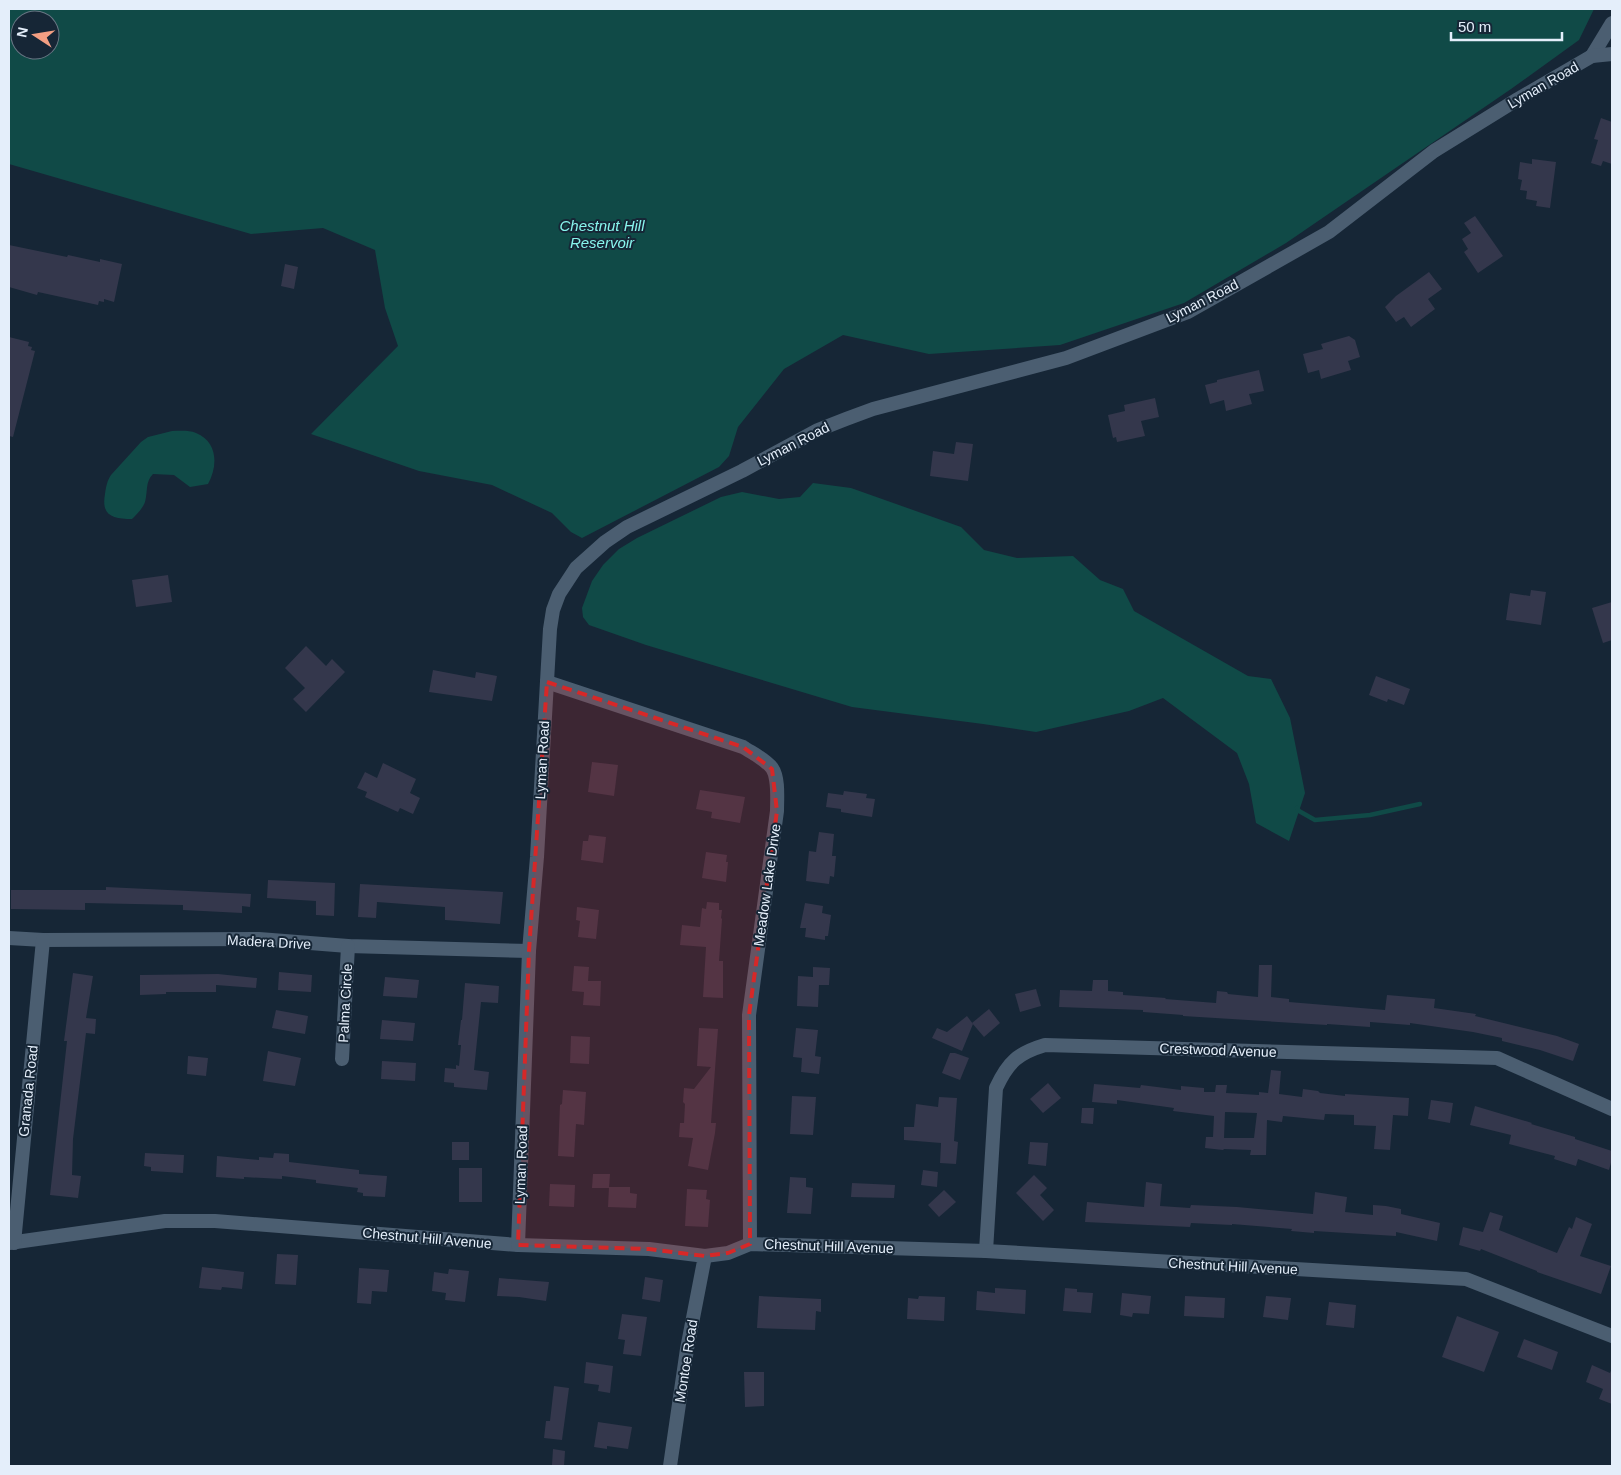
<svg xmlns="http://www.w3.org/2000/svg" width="1621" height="1475" font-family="Arial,sans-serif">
<rect width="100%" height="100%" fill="#162636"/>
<g fill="#104a47" fill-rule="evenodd">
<path d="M9 9H1594L1579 40 1511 89 1286 243 1184 303 1060 345 929 354 843 335 784 369 738 427 729 456 719 467 582 538 571 532 552 513 492 485 419 471 311 434 398 346 385 308 375 250 323 228 251 234 9 164ZM20 20H50V50H20Z"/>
<path d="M172 431C180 431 189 430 196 433 218 442 218 466 208 484L190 487 174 475 153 474C145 482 148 491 145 502 143 508 137 514 132 519 113 519 101 516 105 494 106 487 107 481 111 475L141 442 148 437Z"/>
<path d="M813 483 851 488 961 527 984 550 1017 558 1073 556 1100 580 1123 589 1134 611 1248 676 1271 679 1290 718 1305 793 1289 841 1256 823 1249 784 1237 753 1163 698 1129 711 1036 732 983 724 852 707 646 645 589 625 583 617 582 608 592 581 603 565 619 549 637 538 721 497 742 492 779 499 800 497Z"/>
</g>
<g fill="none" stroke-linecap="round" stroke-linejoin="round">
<path stroke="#104a47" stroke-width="4.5" d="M1297 808 1299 811 1315 820 1370 815 1420 804"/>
</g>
<g fill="#34374c" fill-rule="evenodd">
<path d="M1601 118 1612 122V164L1603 161 1601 166 1591 163 1598 140 1594 139Z"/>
<path d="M1532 159 1556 162 1550 208 1536 206 1537 201 1526 199 1527 191 1520 190 1522 180 1518 179 1520 162 1532 164Z"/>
<path d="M1475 216 1503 256 1478 273 1464 252 1468 249 1462 239 1471 233 1464 223Z"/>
<path d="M9 245 67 257 68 255 100 262V259L122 264 114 302 104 299V302L99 301 98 305 38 292 37 295 9 287Z"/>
<path d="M285 264 298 267 294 289 281 286Z"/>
<path d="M1429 272 1442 289 1428 299 1435 309 1411 327 1404 317 1396 322 1385 307 1396 296Z"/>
<path d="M1349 336 1355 340 1360 357 1348 361 1351 370 1321 379 1319 370 1308 373 1303 354 1323 349 1321 344Z"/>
<path d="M9 337 29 342 28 346 32 347 31 350 35 351 13 437 9 436Z"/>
<path d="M1259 370 1264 391 1249 394 1252 404 1226 411 1224 400 1210 404 1205 385 1217 382V380Z"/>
<path d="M1155 398 1159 417 1141 421 1145 436 1117 442 1116 437 1113 438 1108 415 1125 411 1124 405Z"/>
<path d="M956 442 973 444 968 481 930 476 933 451 954 454Z"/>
<path d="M168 575 172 602 136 607 132 580Z"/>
<path d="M1531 590 1546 592 1541 625 1506 620 1510 593 1530 596Z"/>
<path d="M1612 602V640L1603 643 1592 608Z"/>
<path d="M306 646 326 666 332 659 345 672 306 712 293 699 305 688 285 668Z"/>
<path d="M433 670 475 678 476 672 497 676 492 701 429 692Z"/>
<path d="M1376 676 1410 689 1404 705 1388 699 1387 702 1369 695Z"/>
<path d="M592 762 618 765 614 796 588 792Z"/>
<path d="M383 763 416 779 410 793 420 798 413 814 400 808 398 812 365 797 367 792 357 788 365 772 377 778Z"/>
<path d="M700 790 745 797 740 823 711 818 712 812 696 809Z"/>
<path d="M844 791 867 794 866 798 875 799 872 817 841 812V809L826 807 828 793 843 795Z"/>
<path d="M819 832 834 834 832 856H836L834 877 830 876 829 884 806 881 809 851 816 852Z"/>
<path d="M589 835 606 837 603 863 581 860 583 841H588Z"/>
<path d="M706 852 727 855 726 862H728L726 882 702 878Z"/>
<path d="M268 880 335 883 334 916 316 915V901L267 898Z"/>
<path d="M360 884 503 892 500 924 445 920V907L377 902 376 918 358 917Z"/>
<path d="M106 887 251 894 250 907 242 906V913L183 910V905L85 903V910L11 909V890H106Z"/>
<path d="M707 902 719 903V910H722L721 918 722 919 719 961H723V998L703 997 706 947 680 945 682 925 700 927 702 908 706 909Z"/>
<path d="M805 903 823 906 822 913 831 915 828 936H825V940L805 937 806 928H800Z"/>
<path d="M577 907 599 910 596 939 578 937 580 921 576 920Z"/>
<path d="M1259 965H1272L1271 997 1289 999V1002L1385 1010 1387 995 1435 999 1434 1008 1476 1014 1475 1016 1557 1036 1579 1044 1573 1061 1540 1050 1502 1041V1038L1473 1032 1410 1023V1025L1370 1022V1027L1327 1024V1025L1183 1016V1015L1143 1012V1010L1059 1007 1060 990 1092 991 1093 980H1108V991L1123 992V995L1166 998 1165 999 1216 1003 1217 991 1227 992 1228 994 1258 997Z"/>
<path d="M574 966 589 967 588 981H601L600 1006 583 1005 584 992 572 991Z"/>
<path d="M813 967 830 968 829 985H819L818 1007 797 1006 798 976 813 977Z"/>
<path d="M279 972 312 975 311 992 278 990Z"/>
<path d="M73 973 93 976 86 1018 96 1019 95 1034 86 1033 73 1139 72 1175 81 1176 78 1198 50 1195 67 1041H64Z"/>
<path d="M218 974 257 978 256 988 216 985V992H166V994L140 995V975Z"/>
<path d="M385 977 419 980 417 998 383 996Z"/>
<path d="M465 983 499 986 498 1003 481 1002 474 1070 489 1072 487 1090 454 1087V1083L444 1082 445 1068 456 1069V1065L459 1066 461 1045H458L461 1020H462Z"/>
<path d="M1036 989 1041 1006 1020 1012 1015 994Z"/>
<path d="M989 1009 1000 1023 984 1037 972 1023Z"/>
<path d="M276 1010 308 1016 305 1034 272 1028Z"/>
<path d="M967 1016 973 1024 962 1051 932 1038 937 1028 947 1032Z"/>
<path d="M382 1020 415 1023 413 1041 380 1039Z"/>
<path d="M699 1028 718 1029 711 1123H716L715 1133 708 1170 688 1166 693 1138 679 1137 680 1123H684L685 1104 683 1102 684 1088 694 1089 711 1067 697 1066Z"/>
<path d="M796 1028 818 1030 815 1056 821 1057 819 1074 801 1072 802 1058 793 1057Z"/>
<path d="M571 1036 590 1037 589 1064 570 1063Z"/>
<path d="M268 1051 301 1058 295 1086 263 1081Z"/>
<path d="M950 1053H955L969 1058 960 1080 942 1073Z"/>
<path d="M188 1056 208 1058 206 1076 187 1074Z"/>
<path d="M382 1061 416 1063 415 1081 381 1079Z"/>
<path d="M1271 1070 1281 1071 1279 1094 1302 1097 1303 1089 1318 1091 1320 1093 1345 1096V1094L1409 1098 1408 1116 1393 1115 1390 1150 1374 1149 1376 1126 1354 1125V1115L1325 1114 1324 1120 1283 1116 1282 1122 1267 1120 1266 1155H1250L1251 1150 1224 1149 1223 1150 1205 1148 1206 1137H1213L1214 1116 1173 1111 1174 1108 1117 1100V1104L1092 1102 1094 1084 1140 1088 1141 1085 1181 1090V1086L1204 1088V1092H1215L1216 1085H1227L1226 1093 1259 1095V1092L1268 1093ZM1225 1112 1257 1113 1254 1138H1224Z"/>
<path d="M1048 1083 1061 1098 1043 1113 1030 1099Z"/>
<path d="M563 1090 586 1092 584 1125 576 1124 574 1157 558 1156 560 1105 562 1104Z"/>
<path d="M792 1096 816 1097 813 1135 790 1134Z"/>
<path d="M939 1097 957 1098 954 1141 958 1142 956 1164 940 1163 941 1143 904 1140V1127H914L916 1104 938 1107Z"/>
<path d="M1431 1100 1453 1103 1450 1123 1428 1119Z"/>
<path d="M1475 1106 1532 1123 1531 1124 1575 1137V1139L1612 1151V1159L1609 1170 1578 1159 1576 1166 1554 1159 1555 1156 1509 1144 1511 1135 1470 1125Z"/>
<path d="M1082 1108H1094L1093 1124 1081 1123Z"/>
<rect x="452" y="1142" width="17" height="18"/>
<path d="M1030 1142 1048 1143 1046 1166 1028 1164Z"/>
<path d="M145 1153 184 1155 183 1173 151 1171V1167L144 1166Z"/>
<path d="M274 1153 289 1154V1162L359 1170V1174L387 1176 385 1197 363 1196V1193L357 1192 358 1188 316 1183V1180L282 1176V1179L244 1177V1179L216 1177 217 1156 259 1160V1157L273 1158Z"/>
<rect x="459" y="1168" width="23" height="34"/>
<path d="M923 1170 938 1172 937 1187 921 1185Z"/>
<path d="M593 1174H610L609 1188H592Z"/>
<path d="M1034 1175 1047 1188 1040 1195 1054 1210 1043 1221 1016 1193Z"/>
<path d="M790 1177 806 1178V1187L813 1188 811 1214 787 1213Z"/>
<path d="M1146 1182 1162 1184 1160 1206 1190 1208 1191 1205 1237 1207 1313 1214 1315 1192 1347 1197 1345 1212 1373 1215V1205L1386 1206 1401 1209V1214L1440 1223 1437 1241 1396 1232V1236L1314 1231V1233L1291 1231 1292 1229 1232 1224V1225L1191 1223 1190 1227 1085 1222 1087 1202 1144 1207Z"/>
<path d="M852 1183 895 1185 894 1198 851 1197Z"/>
<path d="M550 1184 575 1185 574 1207 549 1206Z"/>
<path d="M609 1187H630V1193L637 1194 636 1208 608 1207Z"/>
<path d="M687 1189 707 1190 706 1199 710 1200 708 1227 685 1226Z"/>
<path d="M944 1190 956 1202 939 1217 928 1205Z"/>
<path d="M1490 1212 1503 1216 1499 1230 1557 1253 1569 1227 1572 1229 1576 1217 1592 1224 1580 1256 1611 1266 1601 1294 1537 1272V1271L1481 1249 1480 1251 1459 1245 1463 1227 1483 1232Z"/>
<path d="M277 1254 298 1255 296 1285 275 1284Z"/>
<path d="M202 1267 244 1272 242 1289 222 1287 221 1290 199 1288Z"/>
<path d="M359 1268 389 1270 387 1292 372 1291 371 1304 357 1303Z"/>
<path d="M449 1269 469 1271 465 1302 445 1300 446 1293 432 1291 434 1272 448 1274Z"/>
<path d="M645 1277 663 1280 660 1302 642 1299Z"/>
<path d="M499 1278 549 1282 546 1301 519 1297 497 1296Z"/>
<path d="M995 1288 1026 1290 1025 1314 976 1310 977 1291 995 1293Z"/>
<path d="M1065 1288 1077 1289V1292L1093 1293 1091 1313 1063 1311Z"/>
<path d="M1122 1293 1151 1296 1149 1314 1133 1313 1132 1317 1120 1315Z"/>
<path d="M759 1296 821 1299V1312L816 1311 815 1330 757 1328Z"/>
<path d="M919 1296 945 1297 944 1321 907 1319 908 1298 918 1299Z"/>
<path d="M1185 1296 1225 1298 1224 1318 1184 1316Z"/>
<path d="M1266 1296 1291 1298 1288 1320 1263 1317Z"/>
<path d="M1329 1302 1356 1305 1354 1328 1326 1325Z"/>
<path d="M622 1314 647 1317 641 1356 623 1354 625 1340 618 1339Z"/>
<path d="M1457 1316 1499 1332 1484 1372 1442 1357Z"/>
<path d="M1524 1339 1558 1352 1552 1370 1517 1357Z"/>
<path d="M586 1362 613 1366 610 1393 598 1391 599 1385 584 1383Z"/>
<path d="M1592 1365 1610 1373 1612 1368V1404L1599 1399 1603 1389 1586 1382Z"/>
<path d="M744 1372H764V1406L745 1407Z"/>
<path d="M554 1386 569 1388 562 1440 544 1438 546 1421H550Z"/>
<path d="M598 1422 632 1427 628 1449 607 1446V1449L594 1447Z"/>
<path d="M553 1449 565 1451 564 1466 552 1465Z"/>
</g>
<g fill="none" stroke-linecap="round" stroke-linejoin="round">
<g stroke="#4b5e71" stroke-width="14">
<path d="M1592 56 1612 23"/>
<path d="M547 682 743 747C752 753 765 759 772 768 779 778 777 799 777 811L749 1015 750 1244"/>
<path d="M9 938 43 940 259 939 348 946 529 951"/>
<path d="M342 1059 348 946"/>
<path d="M9 1243 165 1221H215L518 1245"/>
<path d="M14 1243 43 940"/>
<path d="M986 1251 996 1088C1008 1062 1018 1053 1045 1045L1497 1058 1612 1109"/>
<path d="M705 1256 728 1253 750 1244 986 1251 1466 1279 1612 1336"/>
</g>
<path stroke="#4b5e71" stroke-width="14" d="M670 1466 687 1349 705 1256 649 1249 518 1245 529 951 537 857 550 629 553 610 559 594 576 568 605 542 627 527 742 471 818 430 846 419 873 409 1066 358 1188 312 1329 232 1434 151 1518 99 1592 56 1612 54"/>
</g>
<path fill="#d62828" fill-opacity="0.2" stroke="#d62828" stroke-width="4" stroke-dasharray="10 6" stroke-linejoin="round" d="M547 682 743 747 772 769 777 811 749 1015 750 1244 728 1253 705 1256 649 1249 518 1245 529 951Z"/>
<g text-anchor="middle" stroke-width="4" stroke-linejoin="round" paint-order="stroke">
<g font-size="14" fill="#e4eefa" stroke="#162636">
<text transform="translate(1543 85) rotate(-30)" y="5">Lyman Road</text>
<text transform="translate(1202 301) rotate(-27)" y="5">Lyman Road</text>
<text transform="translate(793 444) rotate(-27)" y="5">Lyman Road</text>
<text transform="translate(542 760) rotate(-87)" y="5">Lyman Road</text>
<text transform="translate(767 885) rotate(-82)" y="5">Meadow Lake Drive</text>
<text transform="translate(269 942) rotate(3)" y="5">Madera Drive</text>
<text transform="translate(345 1003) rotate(-87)" y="5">Palma Circle</text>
<text transform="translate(1218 1050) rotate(2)" y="5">Crestwood Avenue</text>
<text transform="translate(28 1091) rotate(-84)" y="5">Granada Road</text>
<text transform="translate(521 1165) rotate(-88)" y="5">Lyman Road</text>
<text transform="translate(427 1238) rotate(5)" y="5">Chestnut Hill Avenue</text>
<text transform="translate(829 1246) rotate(2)" y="5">Chestnut Hill Avenue</text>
<text transform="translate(1233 1266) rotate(3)" y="5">Chestnut Hill Avenue</text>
<text transform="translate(686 1361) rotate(-81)" y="5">Montoe Road</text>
</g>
<g font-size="15" font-style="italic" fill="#88f5ed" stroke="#162636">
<text x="602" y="231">Chestnut Hill<tspan x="602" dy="17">Reservoir</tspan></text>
</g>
</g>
<rect width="1621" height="1475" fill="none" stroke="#e4eefa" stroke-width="20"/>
<g transform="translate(35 35) rotate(282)"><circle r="24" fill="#162636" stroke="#687684"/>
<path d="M0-4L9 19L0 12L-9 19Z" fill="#f39f83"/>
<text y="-8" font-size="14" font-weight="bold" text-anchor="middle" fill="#e4eefa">N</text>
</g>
<path d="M1451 32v8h111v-8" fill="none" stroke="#e4eefa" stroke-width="2.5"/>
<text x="1458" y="32" font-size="15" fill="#e4eefa" stroke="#162636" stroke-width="4" paint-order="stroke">50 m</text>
</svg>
